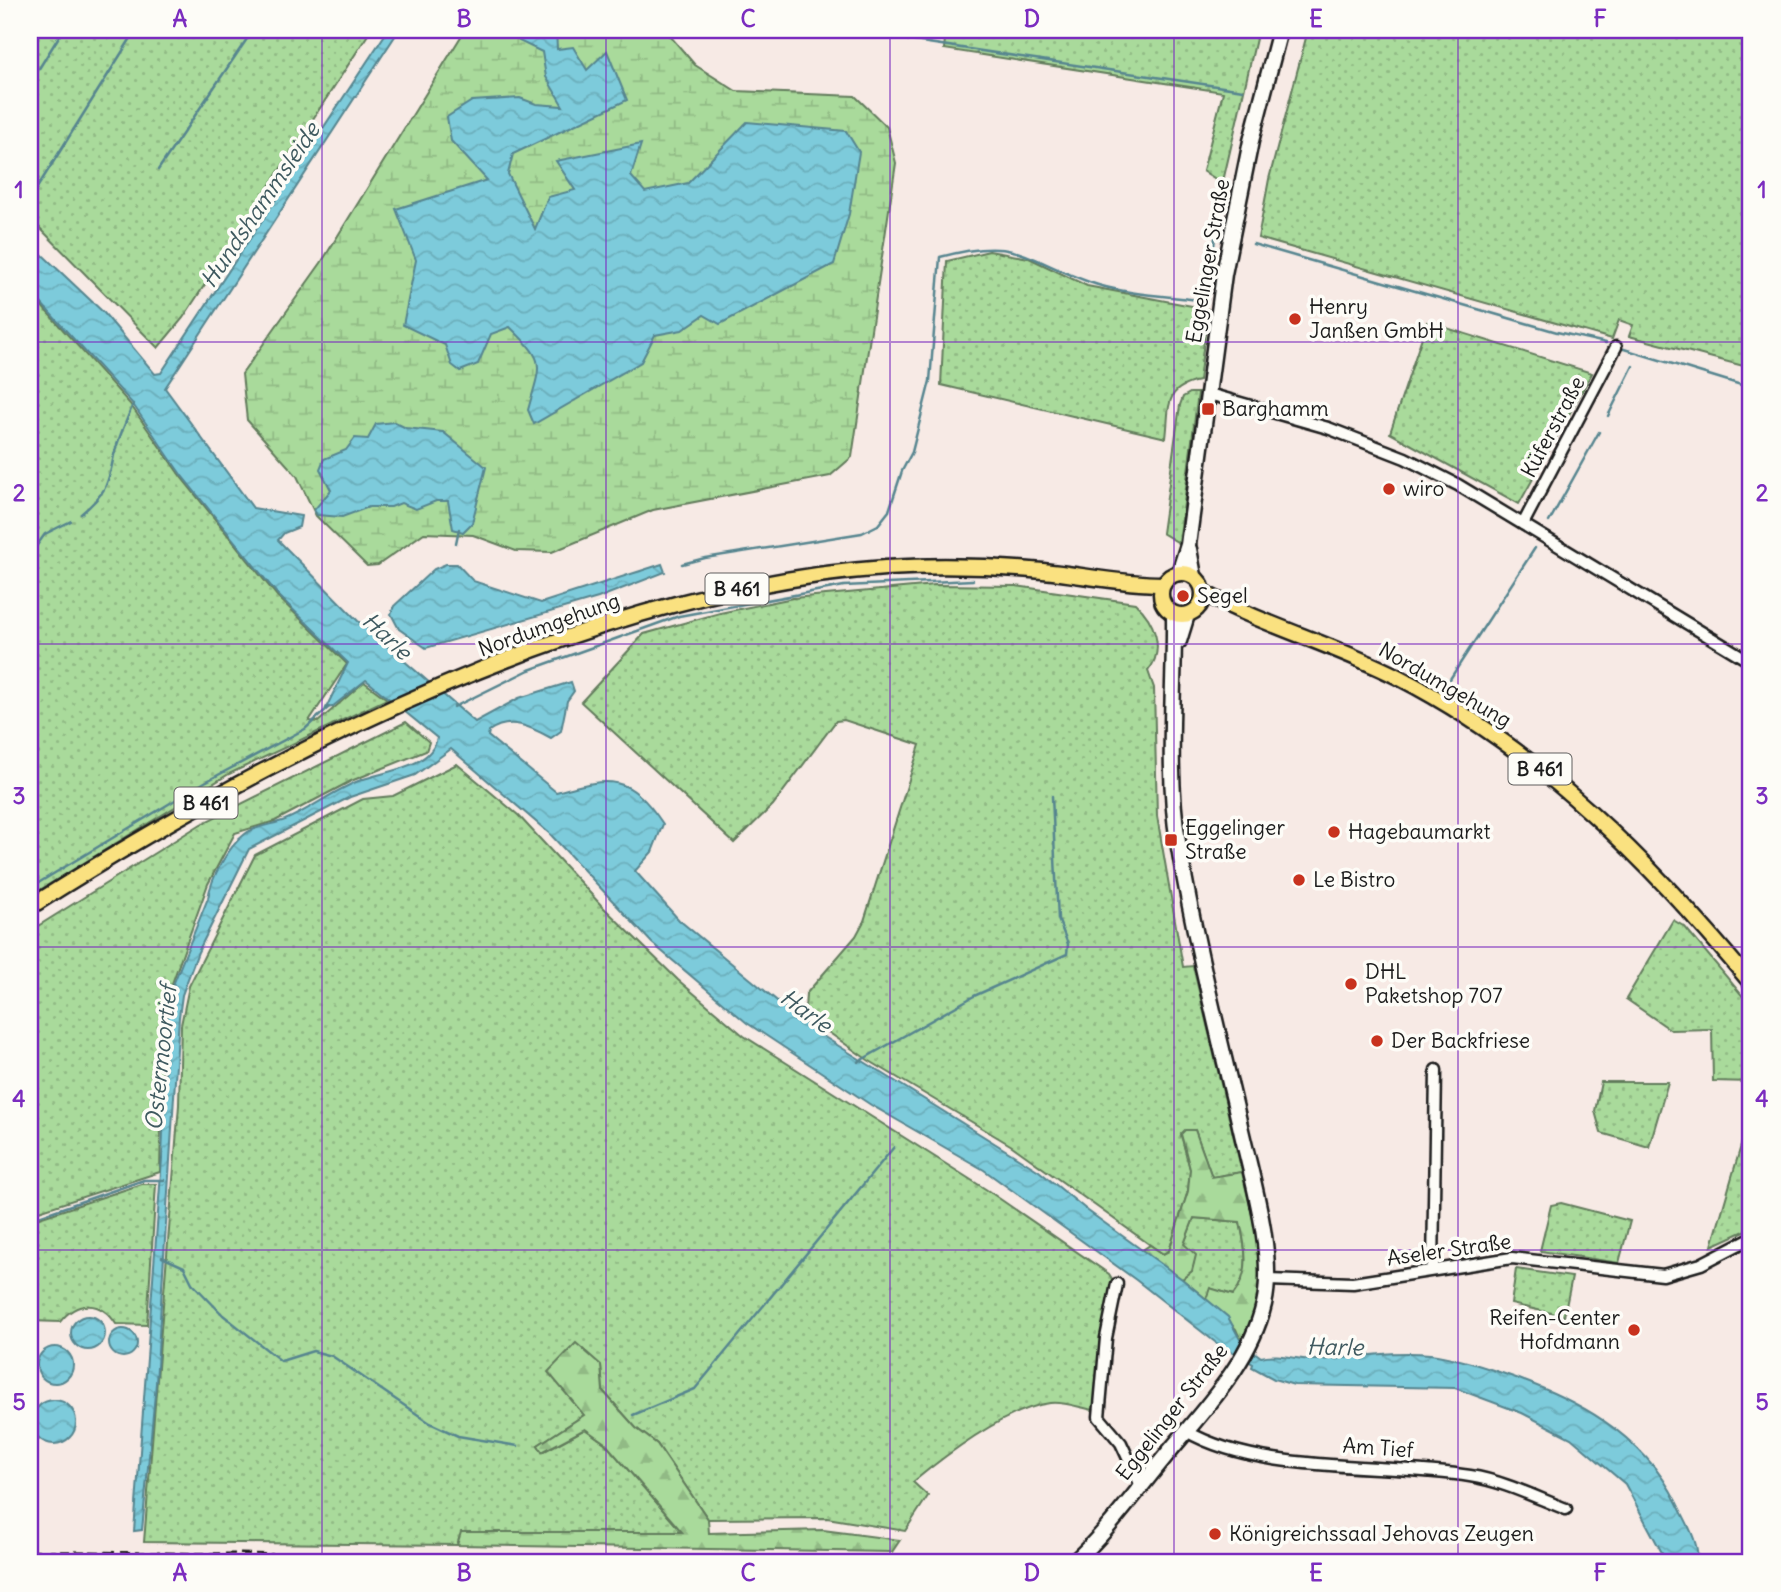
<svg xmlns="http://www.w3.org/2000/svg" width="1781" height="1592" font-family="Delius,sans-serif">
<defs>
<pattern id="grass-dots" width="8" height="8" patternUnits="userSpaceOnUse" patternTransform="scale(1.75)"><rect width="8" height="8" fill="#a9da9b"/><path d="M2 2h.1M6 6h.1" fill="none" stroke="#91ba85" stroke-width="1.8" stroke-linecap="round"/></pattern>
<pattern id="forest-firs" width="22" height="20" patternUnits="userSpaceOnUse" patternTransform="scale(1.75)"><rect width="22" height="20" fill="#a9da9b"/><path d="M5 1l3.5 6h-7zM16 11l3.5 6h-7z" fill="#91ba85"/></pattern>
<pattern id="wetland-marsh" width="20" height="14" patternUnits="userSpaceOnUse" patternTransform="scale(1.75)"><rect width="20" height="14" fill="#a9da9b"/><path d="M1 5h8M5 5V1M11 12h8M15 12V8" fill="none" stroke="#91ba85"/></pattern>
<pattern id="water-waves" width="16" height="10" patternUnits="userSpaceOnUse" patternTransform="scale(1.75)"><rect width="16" height="10" fill="#7dcbdb"/><path d="M0 5q4-4 8 0t8 0" fill="none" stroke="#6baebb"/></pattern>
</defs>
<rect width="100%" height="100%" fill="#f7eae5"/>
<filter id="ink" filterUnits="userSpaceOnUse"><feTurbulence type="fractalNoise" baseFrequency=".0143" numOctaves="2"/><feDisplacementMap in="SourceGraphic" scale="14" xChannelSelector="R" yChannelSelector="G"/><feConvolveMatrix kernelMatrix="1 2 1 2 8 2 1 2 1" color-interpolation-filters="sRGB"/></filter>
<g filter="url(#ink)">
<g fill="url(#grass-dots)" stroke="#627b5c" stroke-width="2">
<path d="M30 30H371L183 318 158 348 30 218Z"/>
<path d="M886 30H1258L1221 190 1214 178 1203 171 1223 92 944 49 945 39Z"/>
<path d="M1308 30H1751V368L1629 336 1633 325 1619 320 1612 339 1258 238 1269 179Z"/>
<path d="M989 251 1029 258 1087 286 1208 309 1199 381C1163 388 1170 407 1166 438L941 385 947 261Z"/>
<path d="M30 293 130 404 181 477 277 596 347 664 309 721 318 722 364 682 387 699 229 774 30 896Z"/>
<path d="M1427 322 1592 373 1519 504 1390 433Z"/>
<path d="M1190 393H1198L1179 543 1162 533 1180 405 1183 397Z"/>
<path d="M935 585 1016 586 1135 603C1154 620 1166 649 1148 671L1154 688 1157 816 1183 967 1193 966 1242 1172 1212 1177 1195 1130 1181 1135 1190 1169 1188 1191 1169 1251 1163 1254 1012 1146 868 1060 814 1022 805 1010 806 994 856 936 864 921 920 745 844 720 836 721 773 805 734 843 581 702 644 634 720 613 793 598Z"/>
<path d="M406 722 429 742 426 751 351 781 275 821 235 833 208 884 169 992 163 1031 160 1172 30 1214V931L201 824Z"/>
<path d="M457 764 518 815 601 905 678 980 744 1036 987 1190 1109 1274 1114 1282 1100 1346 1094 1410C1081 1408 1063 1401 1050 1403 1006 1409 947 1454 913 1482L928 1496 905 1531 827 1518 708 1519 657 1444 636 1428 603 1391 601 1365 584 1415 538 1445 543 1452 585 1429 605 1443 683 1533 464 1532 457 1545 144 1542 179 1105 181 1025 189 986 255 855 363 799 393 796Z"/>
<path d="M1673 920 1685 927 1751 1006V1082L1713 1081 1712 1029 1671 1030 1626 999Z"/>
<path d="M1601 1082H1668L1649 1147 1601 1133 1595 1111Z"/>
<path d="M1751 1111V1228L1712 1246Z"/>
<path d="M142 1184H156L147 1325 116 1324C101 1300 77 1300 60 1322L30 1321V1221Z"/>
<path d="M1561 1203 1630 1221 1619 1263 1540 1251 1551 1205Z"/>
<path d="M1194 1218 1240 1222C1246 1249 1251 1273 1234 1295L1211 1289 1206 1299 1182 1279 1192 1271 1184 1244Z"/>
<path d="M1516 1269 1572 1277 1564 1316 1511 1304Z"/>
</g>
<g fill="url(#forest-firs)" stroke="#627b5c" stroke-width="2">
<path d="M1185 1130H1195L1212 1177 1242 1172 1260 1249 1262 1290 1242 1343 1236 1329 1206 1299 1210 1288 1233 1295C1251 1273 1246 1249 1240 1222L1194 1218 1184 1244 1196 1255 1192 1271 1182 1279 1141 1251 1150 1245 1163 1254 1169 1251 1188 1191 1190 1169 1181 1134Z"/>
<path d="M576 1343 601 1365 603 1391 636 1428 657 1444 708 1519 709 1533 823 1530 900 1540 892 1552 457 1545 461 1532H682L605 1443 585 1429 542 1452 538 1445 584 1415 548 1372Z"/>
</g>
<path fill="url(#wetland-marsh)" stroke="#627b5c" stroke-width="2" d="M465 30H665L695 65 736 91 855 96 887 127 896 163 852 457 830 476 653 510 552 552 516 551 473 535 424 533 378 565 367 566 316 516 297 476 247 420 242 374 321 263Z"/>
<g fill="url(#water-waves)" stroke="#56858f" stroke-width="2">
<path d="M388 30H399L165 388 253 508 301 516 299 527 284 533 278 540 358 621 475 722 519 698 571 682 574 691 567 701 561 731 551 738C531 727 510 716 489 731L488 736 556 792C610 777 629 773 663 824L652 852 635 871 679 920 810 1028 1039 1171 1088 1211 1182 1279 1228 1317 1242 1343 1261 1357C1278 1352 1300 1361 1319 1360 1355 1358 1393 1350 1430 1354 1455 1357 1479 1365 1502 1373 1573 1397 1642 1432 1677 1503 1684 1518 1701 1545 1697 1562H1667L1625 1484 1571 1438 1522 1413 1455 1388 1294 1385 1274 1379 1252 1367 1253 1364 1215 1342 1136 1280 984 1170 871 1105 747 1023 652 943 550 834 451 749 415 775 350 797 249 849 198 952 182 995 179 1017 156 1383 142 1530 134 1531 162 1159 167 1023 173 985 208 898C211 878 228 847 245 834 255 826 272 825 285 820 311 809 334 790 361 780 384 771 431 768 437 738L366 680 332 707 326 708 348 663 278 595 182 476 132 403 30 291V243L104 313 155 374 161 373Z"/>
<path d="M510 30H556L557 49 573 47 587 70 607 51 627 100 513 154 508 174 535 229 548 197 575 190 556 161 641 144 631 176 645 192 688 183 747 122 846 131 859 152 849 214 834 264 720 324 704 315 682 330 655 335 641 362 534 424 528 410C541 362 547 363 510 327L491 334 478 364 460 371 452 365 445 345 403 325 416 260 396 209 487 180 451 141 447 117 472 101 520 98 536 104 563 106 546 77 542 52 519 41Z"/>
<path d="M394 422 406 428 443 432 486 467 472 523 463 532 453 529 448 501H436L416 509 401 503 391 507H369L342 517 317 515 314 510 331 490 320 469 324 459 346 450 355 438 368 439 376 424Z"/>
<path d="M446 564H457L473 581 541 603 662 564 665 572 598 598 426 648 399 629 391 614 394 606 434 569Z"/>
<circle cx="88" cy="1333" r="17"/>
<circle cx="123" cy="1343" r="14"/>
<circle cx="55" cy="1365" r="18"/>
<circle cx="54" cy="1422" r="22"/>
</g>
<g fill="none" stroke-linecap="round" stroke-linejoin="round">
<g stroke="#56858f" stroke-width="2.5">
<path d="M841 30 1243 90"/>
<path d="M30 83 63 30"/>
<path d="M158 170 253 30"/>
<path d="M30 199 136 30"/>
<path d="M1253 244 1557 332 1606 343"/>
<path d="M1624 349 1751 388"/>
<path d="M1608 416 1633 366"/>
<path d="M81 514C106 493 108 486 114 455 118 438 127 420 133 404"/>
<path d="M1549 522 1599 432"/>
<path d="M456 543 459 529"/>
<path d="M30 555 45 534 71 521"/>
<path d="M682 564 705 558 862 533 878 525 889 511 902 471 912 452 930 381 940 257C1016 236 1023 258 1089 282 1125 295 1169 296 1207 301L1215 238 1222 239"/>
<path d="M1450 679 1535 548"/>
<path d="M454 707 529 670 679 616 844 586 973 580"/>
<path d="M30 888 205 782 305 729 329 707"/>
<path d="M858 1062 974 996 1067 954 1068 944 1058 919 1052 796"/>
<path d="M30 1219 144 1180H164"/>
<path d="M162 1257 184 1267 192 1283 223 1315 281 1361 313 1351 332 1356 430 1423 458 1436 518 1446"/>
<path d="M633 1415 695 1389 894 1147"/>
</g>
<defs>
<g id="street">
<path d="M1209 394 1328 428 1405 458 1458 485 1751 662"/>
<path d="M1523 524 1616 347"/>
<path d="M1433 1269 1436 1070"/>
<path d="M1268 1280 1353 1283 1512 1258 1663 1275 1701 1264 1751 1238"/>
<path d="M1117 1284 1106 1338 1099 1417 1121 1443 1141 1486"/>
<path d="M1186 1431C1262 1475 1384 1462 1470 1476 1503 1481 1535 1497 1566 1509"/>
</g>
<g id="secondary">
<path d="M1189 549 1194 576"/>
<path d="M1179 573 1188 545 1224 274 1251 141 1280 30"/>
<path d="M1179 641 1187 615"/>
<path d="M1074 1562C1108 1531 1135 1493 1164 1458 1202 1411 1250 1364 1264 1304 1276 1254 1250 1172 1239 1121 1217 1028 1194 936 1178 842 1166 767 1175 689 1174 614"/>
</g>
<g id="primary">
<circle cx="1182" cy="594" r="21"/>
<path d="M1204 593C1266 626 1335 645 1398 677 1540 750 1651 862 1751 983"/>
<path d="M30 907C273 752 595 588 885 568 937 565 991 566 1043 571 1083 575 1122 584 1163 584"/>
</g>
</defs>
<use href="#street" stroke="#1c1c1c" stroke-width="15"/>
<use href="#secondary" stroke="#1c1c1c" stroke-width="19"/>
<use href="#primary" stroke="#1c1c1c" stroke-width="19"/>
<use href="#street" stroke="#fdfcf7" stroke-width="10"/>
<use href="#secondary" stroke="#fdfcf7" stroke-width="14"/>
<use href="#primary" stroke="#fae180" stroke-width="14"/>
<path stroke="#1c1c1c" stroke-width="2.5" stroke-dasharray="10 5" stroke-linecap="butt" d="M30 1551 841 1562"/>
</g>
</g>
<path fill="none" stroke="#7b2cbf" stroke-width="2" stroke-opacity="0.55" d="M322 30V1562M606 30V1562M890 30V1562M1174 30V1562M1458 30V1562M30 342H1751M30 644H1751M30 947H1751M30 1250H1751"/>
<g fill="#c8321e" stroke="#fdfcf7" stroke-width="2.5">
<circle cx="1295" cy="319" r="7"/>
<rect x="1201" y="402" width="14" height="14" rx="3.5"/>
<circle cx="1389" cy="489" r="7"/>
<circle cx="1183" cy="596" r="7"/>
<circle cx="1334" cy="832" r="7"/>
<rect x="1164" y="833" width="14" height="14" rx="3.5"/>
<circle cx="1299" cy="880" r="7"/>
<circle cx="1351" cy="984" r="7"/>
<circle cx="1377" cy="1041" r="7"/>
<circle cx="1634" cy="1330" r="7"/>
<circle cx="1215" cy="1534" r="7"/>
</g>
<g text-anchor="middle" stroke-width="7" stroke-linejoin="round" paint-order="stroke">
<g fill="#fdfcf7" stroke="#605f5e" stroke-width="2">
<rect x="705.5" y="573.5" width="63" height="31" rx="5"/>
<rect x="1508.5" y="753.5" width="63" height="31" rx="5"/>
<rect x="174.5" y="787.5" width="63" height="31" rx="5"/>
</g>
<g font-size="19" font-weight="bold" fill="#1c1c1c">
<text x="737" y="596">B 461</text>
<text x="1540" y="776">B 461</text>
<text x="206" y="810">B 461</text>
</g>
<g font-size="21" fill="#1c1c1c" stroke="#fdfcf7">
<text transform="translate(1208 261) rotate(-80)" y="7">Eggelinger Straße</text>
<text transform="translate(1553 427) rotate(-62)" y="7">Küferstraße</text>
<text transform="translate(549 625) rotate(-20)" y="7">Nordumgehung</text>
<text transform="translate(1445 685) rotate(30)" y="7">Nordumgehung</text>
<text transform="translate(1449 1250) rotate(-8)" y="7">Aseler Straße</text>
<text transform="translate(1172 1412) rotate(-52)" y="7">Eggelinger Straße</text>
<text transform="translate(1378 1448) rotate(4)" y="7">Am Tief</text>
</g>
<g font-size="21" fill="#1c1c1c" stroke="#fdfcf7" text-anchor="start">
<text x="1309" y="314">Henry<tspan x="1309" dy="24">Janßen GmbH</tspan></text>
<text x="1222" y="416">Barghamm</text>
<text x="1403" y="496">wiro</text>
<text x="1197" y="603">Segel</text>
<text x="1185" y="835">Eggelinger<tspan x="1185" dy="24">Straße</tspan></text>
<text x="1348" y="839">Hagebaumarkt</text>
<text x="1313" y="887">Le Bistro</text>
<text x="1365" y="979">DHL<tspan x="1365" dy="24">Paketshop 707</tspan></text>
<text x="1391" y="1048">Der Backfriese</text>
<text x="1620" y="1325" text-anchor="end">Reifen-Center<tspan x="1620" dy="24">Hofdmann</tspan></text>
<text x="1229" y="1541">Königreichssaal Jehovas Zeugen</text>
</g>
<g font-size="23" font-style="italic" fill="#3e595f" stroke="#fdfcf7">
<text transform="translate(260 205) rotate(-56)" y="8">Hundshammsleide</text>
<text transform="translate(387 636) rotate(43)" y="8">Harle</text>
<text transform="translate(806 1011) rotate(36)" y="8">Harle</text>
<text transform="translate(161 1058) rotate(-84)" y="8">Ostermoortief</text>
<text transform="translate(1335 1347) rotate(1)" y="8">Harle</text>
</g>
</g>
<rect width="1781" height="1592" fill="none" stroke="#fdfcf7" stroke-width="77"/>
<rect x="38" y="38" width="1704" height="1516" fill="none" stroke="#7b2cbf" stroke-width="2.5"/>
<g font-size="23" text-anchor="middle" font-weight="bold" fill="#7b2cbf">
<text x="180" y="27">A</text>
<text x="464" y="27">B</text>
<text x="748" y="27">C</text>
<text x="1032" y="27">D</text>
<text x="1316" y="27">E</text>
<text x="1600" y="27">F</text>
<text x="19" y="198">1</text>
<text x="1762" y="198">1</text>
<text x="19" y="501">2</text>
<text x="1762" y="501">2</text>
<text x="19" y="804">3</text>
<text x="1762" y="804">3</text>
<text x="19" y="1107">4</text>
<text x="1762" y="1107">4</text>
<text x="19" y="1410">5</text>
<text x="1762" y="1410">5</text>
<text x="180" y="1581">A</text>
<text x="464" y="1581">B</text>
<text x="748" y="1581">C</text>
<text x="1032" y="1581">D</text>
<text x="1316" y="1581">E</text>
<text x="1600" y="1581">F</text>
</g>
</svg>
